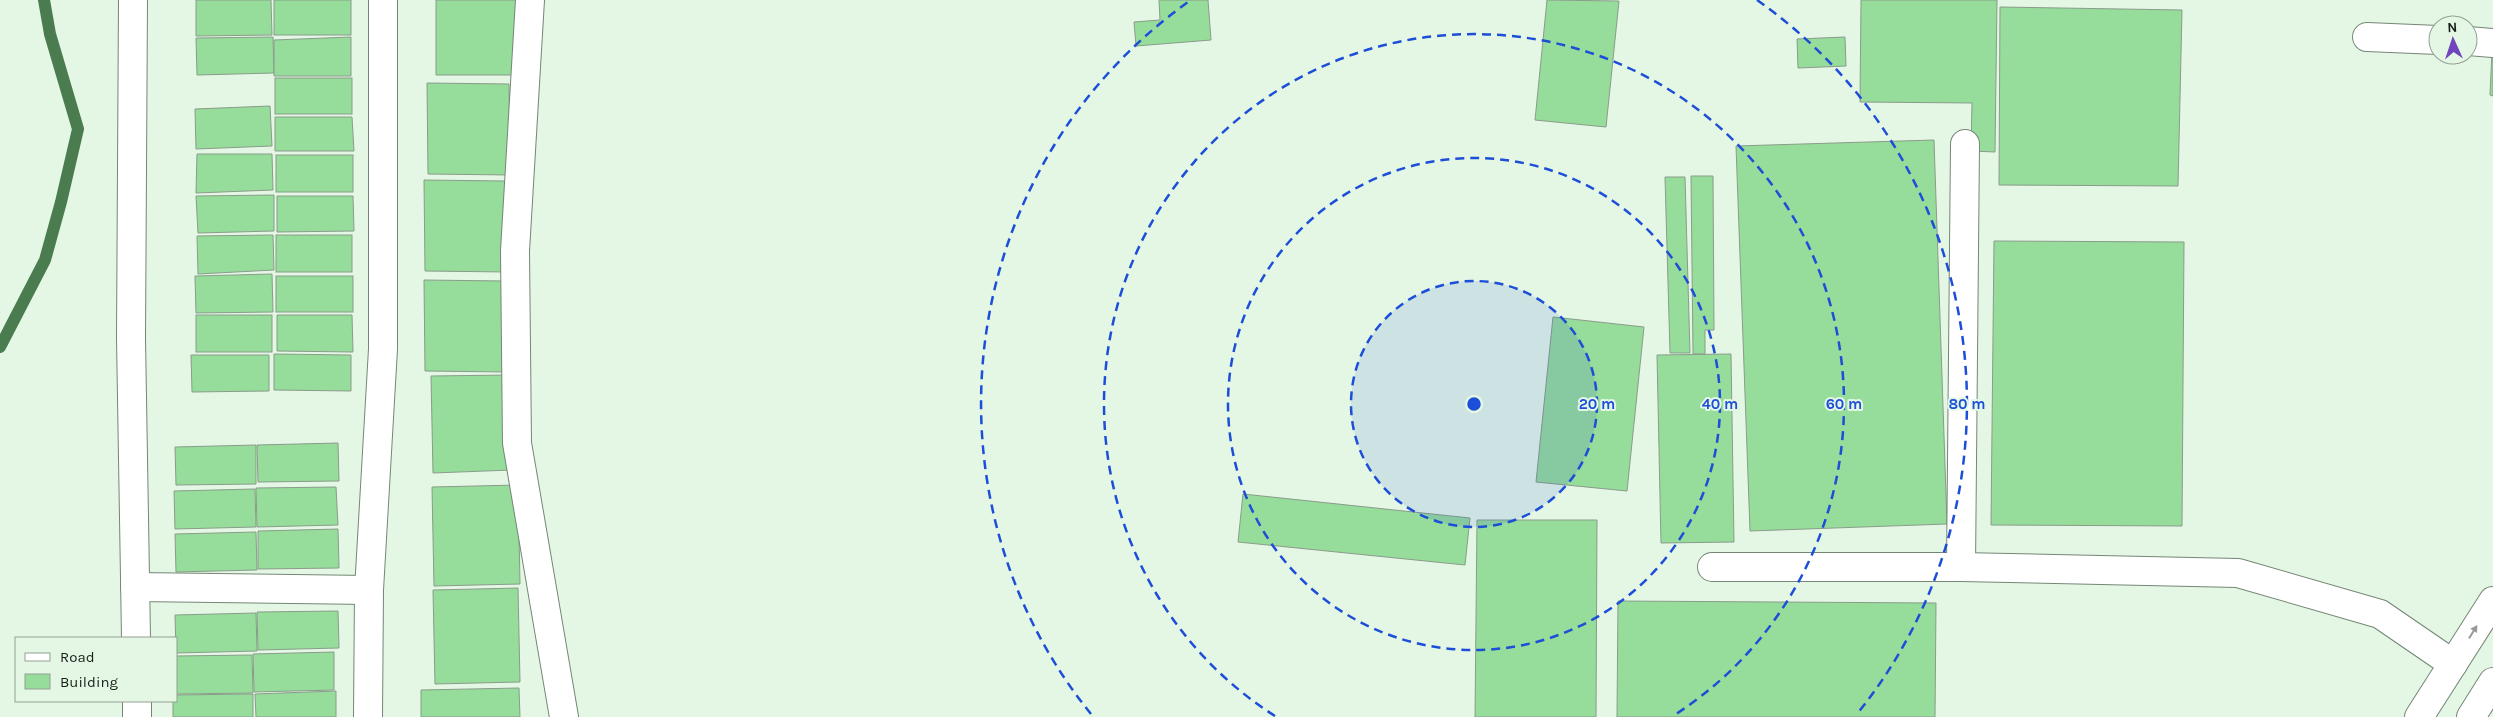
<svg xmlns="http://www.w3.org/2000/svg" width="2493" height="717" font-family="Karla,sans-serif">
<rect width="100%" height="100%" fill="#e4f7e5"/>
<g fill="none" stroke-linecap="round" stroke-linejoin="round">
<path stroke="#4a7c4f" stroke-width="12" d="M0 347 45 260 61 202 78 129 50 34 44 0"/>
</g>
<g fill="#96dc9b" stroke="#8a9c8a">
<path d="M196 0H271L272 35 196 36Z"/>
<rect x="274" y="0" width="77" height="35"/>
<path d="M436 0H516L518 75H436Z"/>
<path d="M1159 0H1208L1211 40 1136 46 1134 22 1160 20Z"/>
<path d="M1547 0 1619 1 1606 127 1535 120Z"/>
<path d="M1861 0H1997L1995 152 1971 151 1972 103 1860 102Z"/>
<path d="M2000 7 2182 10 2178 186 1999 185Z"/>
<path d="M273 37 274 73 197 75 196 38Z"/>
<path d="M351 37V76H274V40Z"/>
<path d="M1845 37 1846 66 1798 68 1797 39Z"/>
<path d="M2492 50H2493V96L2490 95Z"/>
<rect x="275" y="78" width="77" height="36"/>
<path d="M427 83 509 84 510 175 428 174Z"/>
<path d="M270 106 272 146 196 149 195 109Z"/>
<path d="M275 117H352L354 151H275Z"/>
<path d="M1934 140 1947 524 1750 531 1736 146Z"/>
<path d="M197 154H272L273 190 196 193Z"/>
<rect x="276" y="155" width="77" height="37"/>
<path d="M1691 176H1713L1714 330H1705V354H1693Z"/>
<path d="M1665 177H1685L1690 353H1670Z"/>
<path d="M424 180 505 181 507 272 425 271Z"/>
<path d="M274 195V231L198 233 196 196Z"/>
<path d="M277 196H353L354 231 277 232Z"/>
<path d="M273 235 274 270 198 274 197 236Z"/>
<rect x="276" y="235" width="76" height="37"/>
<path d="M1994 241 2184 242 2182 526 1991 525Z"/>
<path d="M272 274 273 312 196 313 195 276Z"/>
<rect x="276" y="276" width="77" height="36"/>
<path d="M424 280 505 281 507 372 425 371Z"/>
<rect x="196" y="315" width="76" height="37"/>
<path d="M277 315H352L353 352 277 351Z"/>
<path d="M1553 317 1644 327 1627 491 1536 482Z"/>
<path d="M274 354 351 355V391L274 390Z"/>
<path d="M1731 354 1734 542 1661 543 1657 355Z"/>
<path d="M191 355H269V391L192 392Z"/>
<path d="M509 375 512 470 433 473 431 376Z"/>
<path d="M338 443 339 481 258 482 257 445Z"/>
<path d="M256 445V484L176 485 175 447Z"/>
<path d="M518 485 520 584 434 586 432 487Z"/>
<path d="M336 487 338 525 257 527 256 488Z"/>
<path d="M255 489 256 527 175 529 174 491Z"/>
<path d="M1243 494 1470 518 1465 565 1238 542Z"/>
<path d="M1477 520H1597L1596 717H1475Z"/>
<path d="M338 529 339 568 258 569V531Z"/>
<path d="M256 532 257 570 176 572 175 534Z"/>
<path d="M518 588 520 682 435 684 433 590Z"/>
<path d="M1618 601 1936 603 1935 717H1617Z"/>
<path d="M338 611 339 648 258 650 257 612Z"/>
<path d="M256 613 257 651 176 653 175 615Z"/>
<path d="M334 652V690L254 692 253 654Z"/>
<path d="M252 655 253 693 176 694V656Z"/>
<path d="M519 688 520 717H421V690Z"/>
<path d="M336 691V717H256L255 694Z"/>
<path d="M253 694V717H173V701H176V695Z"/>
</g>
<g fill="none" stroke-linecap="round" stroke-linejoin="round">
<defs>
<g id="minor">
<path d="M133 0 131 338 136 638"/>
<path d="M530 0 515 251 517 443 564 717"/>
<path d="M2367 37 2438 40"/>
<path d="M2468 41 2493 43"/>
<path d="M1712 567H1961L2238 573 2380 614 2453 664"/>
<path d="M1961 567 1965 144"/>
<path d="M135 587 369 590 383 349V0"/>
<path d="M137 717V701"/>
<path d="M368 717 369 590"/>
</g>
<g id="major">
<path d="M2419 717 2493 601"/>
<path d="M2471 717 2493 682"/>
</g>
</defs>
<use href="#minor" stroke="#758676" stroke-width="30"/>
<use href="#major" stroke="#758676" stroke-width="30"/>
<use href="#minor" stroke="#fff" stroke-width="28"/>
<use href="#major" stroke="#fff" stroke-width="28"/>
</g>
<defs><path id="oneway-solid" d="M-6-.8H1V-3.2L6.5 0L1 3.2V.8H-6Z" transform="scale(1.25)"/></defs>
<use fill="#979a97" href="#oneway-solid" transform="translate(2473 632) rotate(-58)"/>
<circle cx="1474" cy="404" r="123" fill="#1d4ed8" fill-opacity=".12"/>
<g fill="none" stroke="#1d4ed8" stroke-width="2.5" stroke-dasharray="9 6">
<circle cx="1474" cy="404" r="123"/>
<circle cx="1474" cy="404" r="246"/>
<path d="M1275 716A370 370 0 1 1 1673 716"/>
<path d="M1091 714A493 493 0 0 1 1191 0M1757 0A493 493 0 0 1 1857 714"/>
</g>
<circle cx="1474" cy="404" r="8" fill="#1d4ed8" stroke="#e4f7e5" stroke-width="2.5"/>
<g font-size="15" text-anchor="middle" font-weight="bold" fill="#1d4ed8" stroke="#e4f7e5" stroke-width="4" stroke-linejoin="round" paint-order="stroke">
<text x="1597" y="409">20 m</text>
<text x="1720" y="409">40 m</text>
<text x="1844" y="409">60 m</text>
<text x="1967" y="409">80 m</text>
</g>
<rect x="15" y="637" width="162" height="65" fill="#e4f7e5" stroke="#92a093"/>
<rect x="25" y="653" width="25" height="8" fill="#ffffff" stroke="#92a093"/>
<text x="60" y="662" font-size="15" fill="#171e17">Road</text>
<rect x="25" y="674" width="25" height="15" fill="#96dc9b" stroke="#92a093"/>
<text x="60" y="687" font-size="15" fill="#171e17">Building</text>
<g transform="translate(2453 40) rotate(357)"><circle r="24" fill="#e4f7e5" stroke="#92a093"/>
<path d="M0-4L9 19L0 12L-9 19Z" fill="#7044bc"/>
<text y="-8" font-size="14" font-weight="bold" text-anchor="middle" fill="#171e17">N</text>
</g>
</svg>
